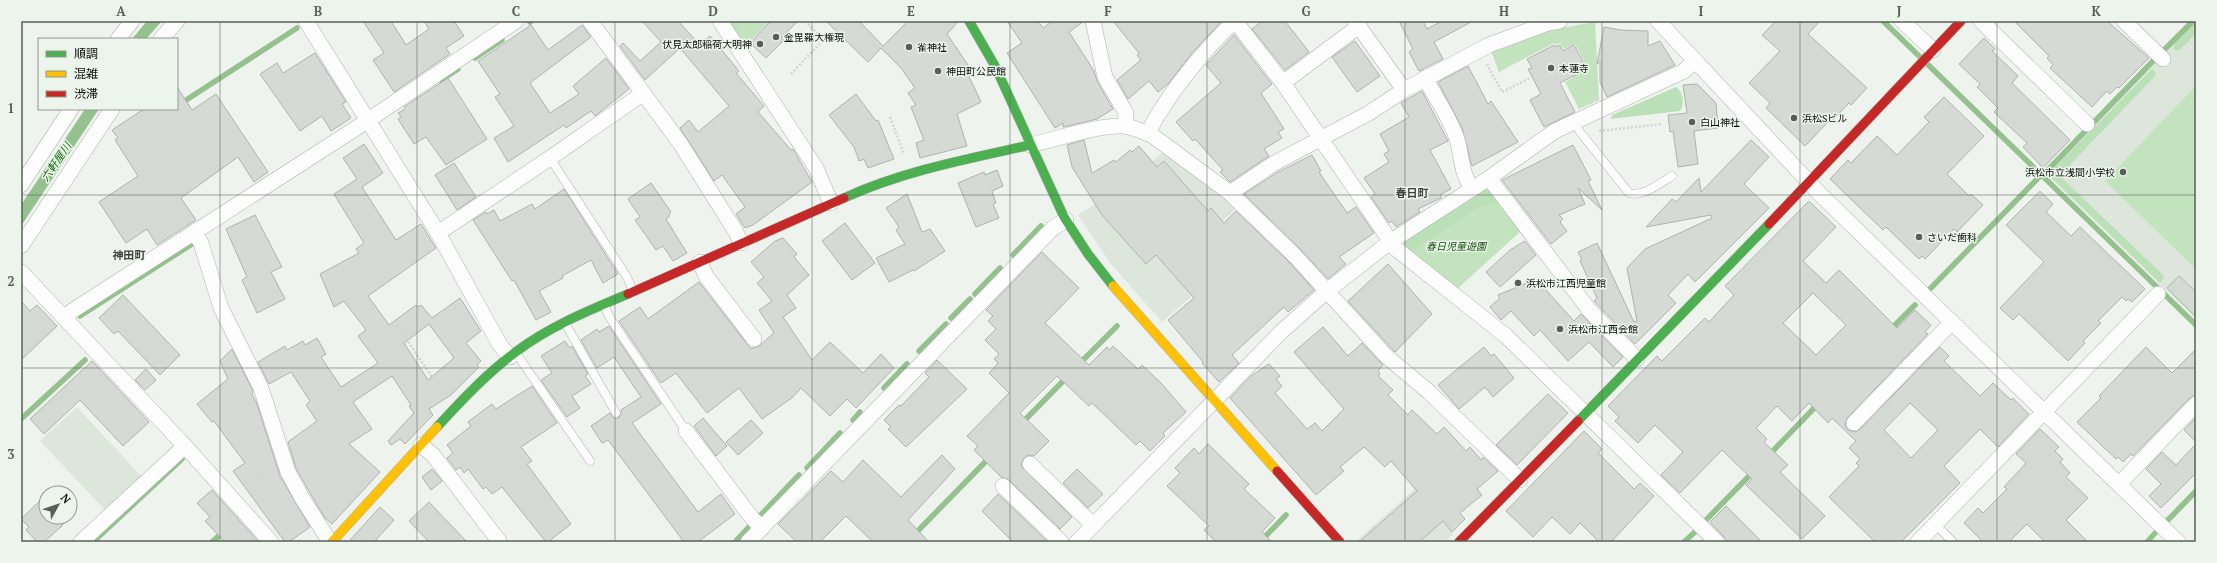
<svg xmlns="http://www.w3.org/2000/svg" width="2217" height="563" font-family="'PT Serif','Noto Sans JP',serif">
<rect width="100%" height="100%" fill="#eef3ed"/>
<g fill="#dce6db">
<path d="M2196 21V319L2047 175Z"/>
<path d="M1163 152 1225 198 1236 209 1194 247 1217 274 1162 322 1111 264 1078 215 1125 185Z"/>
<path d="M77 407 141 476 105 510 40 441Z"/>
<path d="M1415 489 1453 534 1445 542H1357L1356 541Z"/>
</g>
<g fill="#c3e3be">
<path d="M725 21H770L743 48Z"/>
<path d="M1595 22 1599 100 1579 109 1565 82 1573 78V67L1584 61 1575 44 1564 49 1560 43 1556 45 1554 43 1499 72 1491 51 1550 30Z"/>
<path d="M2195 87 2196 88V269L2105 181Z"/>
<path d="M1491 190 1521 231 1457 289 1404 246Z"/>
</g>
<g fill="#bbe0b7">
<path d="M2196 21V34L2180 50H2174V44Z"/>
<path d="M2152 69 2156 73 2155 76 2062 173 2064 180 2163 275 2164 278 2160 283 2051 177 2054 168Z"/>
<path d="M1676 87C1683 91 1685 105 1680 111L1611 119 1612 115Z"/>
<path d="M1485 189 1491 190 1498 201 1497 203 1479 207 1415 249 1409 250 1404 246V241Z"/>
</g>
<g fill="#94c18e">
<path d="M147 21H162L146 39H132Z"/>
<path d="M85 109H99L21 226V205Z"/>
</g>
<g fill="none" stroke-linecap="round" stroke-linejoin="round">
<g stroke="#94c18e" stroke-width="5.5">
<path d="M1883 21 2196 325"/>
<path d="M530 22 531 21"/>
<path d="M2164 50 2193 21"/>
<path d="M475 58 502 40"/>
<path d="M441 80 458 69"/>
<path d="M177 106 297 28"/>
<path d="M2042 176 2154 60"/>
<path d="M1013 255 1041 226"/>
<path d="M1928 291 2041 175"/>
<path d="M975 294 1000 268"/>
<path d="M80 316 192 244"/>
<path d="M951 318 970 299"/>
<path d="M1889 331 1915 305"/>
<path d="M919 351 946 324"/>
<path d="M1079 364 1117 326"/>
<path d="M884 388 907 364"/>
<path d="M21 419 85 360"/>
<path d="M853 420 860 412"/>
<path d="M1022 423 1068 376"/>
<path d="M1768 456 1819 403"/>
<path d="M807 468 840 433"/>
<path d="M759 517 799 475"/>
<path d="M1705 521 1754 471"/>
<path d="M2166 522 2196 491"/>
<path d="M736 541 751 525"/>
<path d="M93 542 182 459"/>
<path d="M212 542 224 531"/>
<path d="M907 542 990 457"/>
<path d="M1260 542 1286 515"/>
<path d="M1684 542 1696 531"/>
<path d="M2147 542 2157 531"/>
</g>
</g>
<g fill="#d6dad5" stroke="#afb3af" fill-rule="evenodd">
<path d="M363 21H391L406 45 429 29 424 21H454L464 36 446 48 450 54 394 92 373 60 384 53Z"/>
<path d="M642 21H678L700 45 710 36 739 71 736 73 764 106 758 112 791 150 793 149 812 182 753 225 745 228 736 214 745 207 722 175 714 181 680 128 689 120 698 132 729 106 680 48 645 80 620 46 623 43 640 61 661 42Z"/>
<path d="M771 21H798L781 38 784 40 766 58 750 43Z"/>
<path d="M826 21H859L883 46 908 21H957V23L947 34 968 65 965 68 981 102 957 114 967 146 920 158 916 143 924 140 911 107 916 105 908 93 915 88 901 68 881 48 868 62Z"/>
<path d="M1007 21H1038L1043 28 1053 21H1084L1069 32 1094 71 1097 81 1113 109 1097 119 1063 127V123L1055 128 1007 53 1022 43Z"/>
<path d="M1113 21H1222L1192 53 1168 84 1158 92 1149 81 1128 99 1117 80 1141 60 1137 55 1139 53Z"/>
<path d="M1262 21H1285L1309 52 1285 70 1252 29Z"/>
<path d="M1399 21H1423L1427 29 1442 21H1473L1434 42 1443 59 1419 71 1409 52 1413 49Z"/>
<path d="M1776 21H1820L1808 34 1867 88 1851 105 1849 103 1831 122 1829 121 1805 146 1766 108 1770 103 1749 83 1780 51 1762 35Z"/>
<path d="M2014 21H2107L2149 58 2119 88 2117 87 2110 94 2107 91 2092 107 2050 68 2053 65 2047 58 2049 56Z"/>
<path d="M531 25 548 50 582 25 591 37 530 83 550 113 579 94 573 86 606 58 629 89 595 116 591 111 566 128 564 125 508 162 494 138 514 126 495 97 500 94 478 61Z"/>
<path d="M1604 27 1621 30 1648 31V46L1660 41 1675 65 1607 97 1600 82V62L1597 64Z"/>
<path d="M1234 35 1272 84 1261 93 1284 129 1278 132 1282 138 1264 149 1269 156 1230 182 1220 172 1223 170 1195 139 1193 141 1176 122 1221 83 1206 65Z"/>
<path d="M1984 38 1995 49 1992 51 2018 76 2012 83 2070 140 2043 168 2023 147 2027 143 1994 112 1998 108 1977 87 1980 84 1959 64Z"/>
<path d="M1355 41 1380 76 1357 92 1332 57Z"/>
<path d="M1554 45 1555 47 1560 45 1563 51 1574 45 1587 69 1560 83 1575 112 1544 127 1530 100 1541 94 1528 69 1532 68 1527 59Z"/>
<path d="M315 53 346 102 342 104 351 118 331 131 322 116 300 131 260 74 277 63 283 73Z"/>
<path d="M1468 66 1488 104 1491 101 1518 142 1472 166 1462 128 1438 82Z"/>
<path d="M448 78 487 139 446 165 426 137 414 144 398 119 401 117 398 113 405 109 404 107Z"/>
<path d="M1697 84 1716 103 1718 128 1694 131 1698 164 1678 167 1673 131 1670 132 1668 115 1687 113 1683 85Z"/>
<path d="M177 87 192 110 216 94 268 172 254 182 238 157 181 198 196 220 157 245 147 229 126 243 99 202 138 176 115 140 118 138 112 130 144 109H177Z"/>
<path d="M1422 91 1448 141 1430 150 1451 189 1441 194V198L1418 209 1420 212 1396 227 1392 221 1389 223 1371 197 1375 194 1364 178 1389 162 1384 154 1389 151 1380 134 1409 117 1401 103Z"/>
<path d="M856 94 876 121 878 120 894 159 868 168 864 159 859 161 854 147 829 115Z"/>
<path d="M1944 97 1984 136 1947 174 1969 196 1971 194 1983 205 1957 232 1954 229 1925 259 1922 256 1919 259 1886 227 1883 230 1830 179 1848 160 1851 163 1877 136 1897 155 1929 122 1924 117Z"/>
<path d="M1084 140 1092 173 1114 160 1116 162 1130 150 1132 152 1139 146 1157 167 1164 161 1208 211 1211 208 1224 223 1236 211 1289 262 1314 290 1288 312 1284 307 1232 355 1239 363 1219 382 1202 363 1203 362 1168 320 1194 298 1156 255 1146 264 1102 215 1072 167 1067 145Z"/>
<path d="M1751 140 1769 157 1744 184 1769 208 1695 282 1688 274 1668 295 1676 303 1635 344 1594 301 1597 298 1580 261 1582 260 1578 252 1597 243 1634 322 1637 321 1627 268 1645 249 1712 218 1711 215 1646 227 1672 199 1676 202 1699 178 1701 192Z"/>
<path d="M364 144 383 173 362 187 396 240 421 224 436 248 368 296 389 325 416 305 418 307 421 305 432 318 460 298 481 331 466 343 481 361 477 365 479 367 451 395 429 409 433 415 405 444 400 439 391 445 388 441 414 413 409 406 411 405 392 376 353 402 372 429 349 444 380 472 332 524 325 518 310 493 296 468 288 442 317 421 306 405 310 401 291 372 269 384 258 362 285 346 287 350 303 341 305 345 317 338 326 354 321 357 341 387 378 363 358 336 366 330 344 301 334 307 320 274 359 253 356 249 364 243 334 194 357 179 343 158ZM429 324 454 358 428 380 404 343Z"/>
<path d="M1573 145 1591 180 1588 181 1602 210 1578 188 1585 204 1559 215 1563 219 1560 222 1567 231 1551 244 1502 180Z"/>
<path d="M1312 155 1321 171 1319 172 1347 213 1356 207 1374 233 1339 257 1346 264 1328 279 1301 250 1244 194 1278 172Z"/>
<path d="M454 163 476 197 457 210 435 175Z"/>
<path d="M997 170 1003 186 992 191 996 203 993 204 999 218 976 227 958 183 984 172 985 175Z"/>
<path d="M651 183 671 212 669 214 670 216 666 219 687 253 673 261 663 246 656 250 635 220 640 217 628 199Z"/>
<path d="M564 189 618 274 603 283 591 260 562 276 563 278 539 291 551 312 536 320 514 280 512 281 473 220 486 212 487 214 494 210 500 221 532 204 535 209Z"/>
<path d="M2040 191 2053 204 2046 212 2071 236 2080 227 2145 289 2132 302 2128 299 2126 301 2122 297 2098 321 2101 323 2083 341 2085 343 2068 361 2019 314 2013 320 2000 308 2044 262 2006 225Z"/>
<path d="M907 194 922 232 930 229 945 251 914 271 913 270 889 282 876 258 905 244 896 230 899 227 886 208Z"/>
<path d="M1808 202H1810L1836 227 1803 261 1826 283 1839 270 1897 328 1915 310 1931 325 1925 332 1928 334 1848 417 1845 425 1848 430 1856 432 1860 429 1940 347 1949 356 1944 361 1980 396 1993 383 2011 400 2013 398 2029 414 1998 447 1980 429 1944 466 1960 483 1901 542H1875L1829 497 1859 466 1856 463 1860 459 1849 448 1856 441 1832 418 1828 423 1809 403 1792 421 1777 406 1756 428 1767 439 1764 442 1788 465 1780 472 1825 516 1802 539 1746 485 1752 479 1722 450 1680 493 1661 475 1683 452 1655 425 1638 443 1615 421 1619 417 1608 406 1657 356 1662 361 1705 318 1709 322 1734 295 1725 286ZM1813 293 1846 325 1816 355 1783 323ZM1910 403 1938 430 1911 458 1884 430Z"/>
<path d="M255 215 282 267 271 272 285 299 257 313 242 280 247 277 226 229Z"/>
<path d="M845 223 875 263 852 280 822 241Z"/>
<path d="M783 238 797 254 794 257 809 275 787 295 796 308 783 317 812 360 830 342 863 373 881 354 894 368 856 408 847 399 830 416 801 388 793 397 762 419 739 388 707 413 676 373 661 383 619 321 640 307 648 319 699 282 751 349 759 346 774 333 759 310 772 301 757 283 764 277 751 262 775 241Z"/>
<path d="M1525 241 1536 255 1500 287 1486 272 1510 250Z"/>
<path d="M1042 252 1079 288 1045 323 1089 365 1107 347 1110 350 1113 346 1138 369 1142 365 1161 383 1186 412 1163 433 1165 436 1150 451 1140 441 1136 445 1092 403 1089 406 1057 376 1020 413 1049 441 1034 456 1028 455 1024 458 1021 466 1072 517 1060 529 1009 480 1001 477 974 450 978 446 967 436 1009 393 989 373 998 363 994 359 999 354 985 340 996 329 988 321 993 316 986 310Z"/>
<path d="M1388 264 1432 314 1395 352 1348 301Z"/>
<path d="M2179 276 2196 292V317L2167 288Z"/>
<path d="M1536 279 1574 321 1581 314 1623 357 1613 367 1589 342 1568 361 1540 330 1534 336 1511 311 1501 320 1490 307 1500 298 1498 295Z"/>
<path d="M123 295 180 355 160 375 118 331 114 334 99 318Z"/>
<path d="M21 301 30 311 37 305 57 326 21 360Z"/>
<path d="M609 326 661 404 632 423 698 512 721 494 735 514 698 542H684L608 440 602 443 591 426 610 413 614 418H619L621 413V410L641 397 614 357 597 368 581 340 597 329 599 332Z"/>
<path d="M1323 327 1348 356 1362 343 1383 365 1378 371 1380 374 1378 376 1393 390 1388 395 1408 415 1412 410 1437 434 1444 427 1466 451 1470 447 1481 460 1483 457 1498 471 1477 489 1482 495 1460 513 1465 519 1452 532 1443 521 1419 542H1359L1417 491 1391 461 1385 467 1364 447 1340 467 1344 471 1316 495 1230 398 1251 376 1269 364 1280 376 1276 379 1282 386 1275 393 1307 429 1315 423 1322 431 1344 409 1294 352Z"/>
<path d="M565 341 570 348 572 346 588 374 585 376 591 384 572 396 580 408 567 417 541 380 552 373 541 356Z"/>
<path d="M1484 347 1491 356 1494 354 1514 378 1493 397 1485 387 1459 409 1438 385Z"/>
<path d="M2146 347 2172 373 2196 349V395L2190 398 2133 456 2131 454 2123 462 2118 457 2116 459 2077 422 2101 398 2099 396Z"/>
<path d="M232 349 253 391 252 395 256 401 280 476 310 527 289 542H285L233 471 245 463 214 421 212 422 197 404 228 379 220 361Z"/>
<path d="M937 360 967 389 906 447 888 429 891 427 884 420 899 405 901 406 929 377 925 373Z"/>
<path d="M92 361 149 422 123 446 80 400 44 434 30 419Z"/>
<path d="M146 369 156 380 145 390 135 380Z"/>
<path d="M532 386 557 423 521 447 532 461 527 464 571 524 548 542H546L502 487 492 494 486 487 483 489 468 469 464 473 460 467 456 470 447 458 453 453 447 445 471 426 468 422 492 404 496 409Z"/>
<path d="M1548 394 1568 413 1517 465 1496 445Z"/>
<path d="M2196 417V442L2184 430Z"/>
<path d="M703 418 727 446 716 456 694 426Z"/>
<path d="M751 420 763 433 738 455 726 442Z"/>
<path d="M2040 429 2059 447 2055 451 2063 459 2060 462 2070 473 2066 477 2088 498 2066 520 2088 542H2045L2027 524 2009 542H1983L1964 523 1978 508 1983 513 2007 489 2004 487 2026 463 2016 454Z"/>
<path d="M1584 431 1602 449 1598 453 1634 489 1640 483 1654 496 1611 542H1599L1580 523 1570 534 1552 517 1533 537 1506 511Z"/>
<path d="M1208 444 1249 484 1244 489 1275 518 1262 532 1272 542H1216L1204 530 1209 526 1167 486 1180 473 1175 468 1194 448 1199 454Z"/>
<path d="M2196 444V473L2161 508 2149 496 2161 484 2146 469 2162 452 2176 465Z"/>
<path d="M942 455 955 469 908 520 929 542H873L846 516 820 542H797L778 524 831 471 843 482 863 460 901 497Z"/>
<path d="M432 469 442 481 431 490 422 477Z"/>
<path d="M1077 469 1103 494 1088 508 1063 483Z"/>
<path d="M212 490 256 539 259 542H225L205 521 210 517 197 503Z"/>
<path d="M998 494 1048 542H1013L982 511Z"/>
<path d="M46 495V517H56L63 525 44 542H37L26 530 29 527 21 519Z"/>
<path d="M429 502 467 542H429L409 521Z"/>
<path d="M1726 506 1762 542H1729L1725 538 1710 522Z"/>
<path d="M380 507 394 520 374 542H351L350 540Z"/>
</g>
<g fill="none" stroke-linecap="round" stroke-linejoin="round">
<defs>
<g id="lane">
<path d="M1575 122 1580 132 1629 193C1643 197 1659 184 1672 176"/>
<path d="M550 158 627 277 633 291"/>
<path d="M604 305 610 318 686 431"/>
<path d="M565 323 616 413"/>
<path d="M516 353 590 461"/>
<path d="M1935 524 1953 542"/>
</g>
<g id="street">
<path d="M306 21 438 233 500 345 510 357"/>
<path d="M590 21 680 143 736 232 741 243"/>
<path d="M720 21 816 168 831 203"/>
<path d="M1093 21 1105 77 1126 113 1125 126"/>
<path d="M1235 21 1283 83 1395 248 1506 336 1717 542"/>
<path d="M1355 21 1404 90"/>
<path d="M1658 21 1821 195 2178 542"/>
<path d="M1902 21 1933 50"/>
<path d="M1981 21 2087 124"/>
<path d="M2124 21 2163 59"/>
<path d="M118 39 132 21"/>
<path d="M161 39 177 21"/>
<path d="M1425 78C1436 98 1450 118 1457 139 1462 157 1461 173 1472 189"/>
<path d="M1283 83 1359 26"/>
<path d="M1148 133C1165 98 1205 48 1235 21"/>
<path d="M1030 145C1059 139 1095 125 1124 126 1134 127 1143 132 1153 136L1230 193 1295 256 1386 356 1429 392 1520 480"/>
<path d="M1489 178 1590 311 1637 359"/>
<path d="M21 185 71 109"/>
<path d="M1230 193 1273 164 1369 113 1404 90 1489 45 1548 23 1560 21"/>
<path d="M194 232 201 243 221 308 261 388 288 472 302 498 330 542"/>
<path d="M438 233 550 158 642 94"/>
<path d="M21 246 112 109"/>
<path d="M700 262 706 276 754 339"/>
<path d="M21 272 185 446 271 542"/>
<path d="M65 318 72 311 361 125 516 21"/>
<path d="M1854 423 1952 322"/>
<path d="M686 431 752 518 762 528"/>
<path d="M421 445 433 455 499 541"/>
<path d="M1030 464 1093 525"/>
<path d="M2119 484 2196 404"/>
<path d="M1003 486 1061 542"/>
<path d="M81 542 185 446"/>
<path d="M748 542 1053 228 1066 220"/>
<path d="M1077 542 1282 331 1327 291 1390 242 1489 178 1555 131 1684 71 1695 61"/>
<path d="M1918 542 2158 294"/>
</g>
<g id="fast">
<path d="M969 21 995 66 1064 217 1088 254 1113 286"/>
<path d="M844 198C903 171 967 159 1030 145"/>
<path d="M1578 421 1769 224"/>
<path d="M437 427C462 400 487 373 517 351 550 326 590 310 628 294"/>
</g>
<g id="slow">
<path d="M1113 286 1277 471"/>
<path d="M332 542 437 427"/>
</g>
<g id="jam">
<path d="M1769 224 1961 21"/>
<path d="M628 294 844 198"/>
<path d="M1277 471 1340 542"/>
<path d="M1459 542 1578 421"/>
</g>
</defs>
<use href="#lane" stroke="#afb3af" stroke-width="9"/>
<use href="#street" stroke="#afb3af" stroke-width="16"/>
<use href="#fast" stroke="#afb3af" stroke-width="10"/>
<use href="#slow" stroke="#afb3af" stroke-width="10"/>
<use href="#jam" stroke="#afb3af" stroke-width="10"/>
<g stroke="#d2d4d2" stroke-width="2.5" stroke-dasharray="2 2" stroke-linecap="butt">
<path d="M805 21 824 40"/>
<path d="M1487 64 1502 92 1530 78"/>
<path d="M791 74 832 31"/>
<path d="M890 117 904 154"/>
<path d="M1599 131 1662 124"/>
<path d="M397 325 432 377"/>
<path d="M244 487 269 469"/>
</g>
<use href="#lane" stroke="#fcfdfc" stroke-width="8"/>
<use href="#street" stroke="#fcfdfc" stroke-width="15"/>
<use href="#fast" stroke="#4caf50" stroke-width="9"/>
<use href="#slow" stroke="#ffc107" stroke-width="9"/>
<use href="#jam" stroke="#c62828" stroke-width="9"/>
</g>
<path fill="none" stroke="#5a5e59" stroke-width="1" stroke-opacity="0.55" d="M220 21V542M417 21V542M615 21V542M812 21V542M1010 21V542M1207 21V542M1405 21V542M1602 21V542M1800 21V542M1997 21V542M21 195H2196M21 368H2196"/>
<g fill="#5a5e59" stroke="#ecf5eb" stroke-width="1.5">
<circle cx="776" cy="37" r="4"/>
<circle cx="760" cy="44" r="4"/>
<circle cx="909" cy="47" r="4"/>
<circle cx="1551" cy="68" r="4"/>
<circle cx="938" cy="71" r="4"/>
<circle cx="1794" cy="118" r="4"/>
<circle cx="1692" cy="122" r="4"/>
<circle cx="2123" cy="172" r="4"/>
<circle cx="1919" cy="237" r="4"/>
<circle cx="1518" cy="283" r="4"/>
<circle cx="1560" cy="329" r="4"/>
</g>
<g text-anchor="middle" stroke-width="3" stroke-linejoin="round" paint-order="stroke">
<g font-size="10" fill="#0a0d09" stroke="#ecf5eb" text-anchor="start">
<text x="784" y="41">金毘羅大権現</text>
<text x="752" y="48" text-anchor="end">伏見太郎稲荷大明神</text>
<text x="917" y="51">雀神社</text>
<text x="1559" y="72">本蓮寺</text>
<text x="946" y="75">神田町公民館</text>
<text x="1802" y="122">浜松Sビル</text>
<text x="1700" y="126">白山神社</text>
<text x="2115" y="176" text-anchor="end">浜松市立浅間小学校</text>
<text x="1927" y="241">さいだ歯科</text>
<text x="1526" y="287">浜松市江西児童館</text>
<text x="1568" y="333">浜松市江西会館</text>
</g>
<g font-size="10" font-style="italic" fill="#0d4e06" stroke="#ecf5eb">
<text x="1456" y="250">春日児童遊園</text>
</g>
<g font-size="11" font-style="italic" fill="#126908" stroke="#ecf5eb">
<text transform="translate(56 162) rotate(-56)" y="4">六軒屋川</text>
</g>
<g font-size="11" font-weight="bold" fill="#3f463e" stroke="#ecf5eb">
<text x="1412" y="197">春日町</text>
<text x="129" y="259">神田町</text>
</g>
</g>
<rect width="2217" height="563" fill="none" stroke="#ecf5eb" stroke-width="44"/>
<rect x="38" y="38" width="140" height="72" fill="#ecf5eb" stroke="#929891"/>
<rect x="46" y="51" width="20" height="6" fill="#4caf50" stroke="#929891"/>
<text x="74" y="58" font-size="12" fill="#0a0d09">順調</text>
<rect x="46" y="71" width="20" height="6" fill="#ffc107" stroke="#929891"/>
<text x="74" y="78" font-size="12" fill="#0a0d09">混雑</text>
<rect x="46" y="91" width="20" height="6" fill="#c62828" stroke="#929891"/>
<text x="74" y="98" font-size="12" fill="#0a0d09">渋滞</text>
<g transform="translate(58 505) rotate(50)"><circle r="19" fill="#ecf5eb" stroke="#929891"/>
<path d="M0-3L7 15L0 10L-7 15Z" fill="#5a5e59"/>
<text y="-6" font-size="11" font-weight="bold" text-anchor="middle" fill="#0a0d09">N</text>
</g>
<rect x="22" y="22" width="2173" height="519" fill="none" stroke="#5a5e59" stroke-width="1.5"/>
<g font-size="13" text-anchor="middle" font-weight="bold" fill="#5a5e59">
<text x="121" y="16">A</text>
<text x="318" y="16">B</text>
<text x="516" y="16">C</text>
<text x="713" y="16">D</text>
<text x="911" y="16">E</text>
<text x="1108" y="16">F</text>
<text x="1306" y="16">G</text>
<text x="1504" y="16">H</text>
<text x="1701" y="16">I</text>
<text x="1899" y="16">J</text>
<text x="2096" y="16">K</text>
<text x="11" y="113">1</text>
<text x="11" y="286">2</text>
<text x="11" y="459">3</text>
</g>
</svg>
